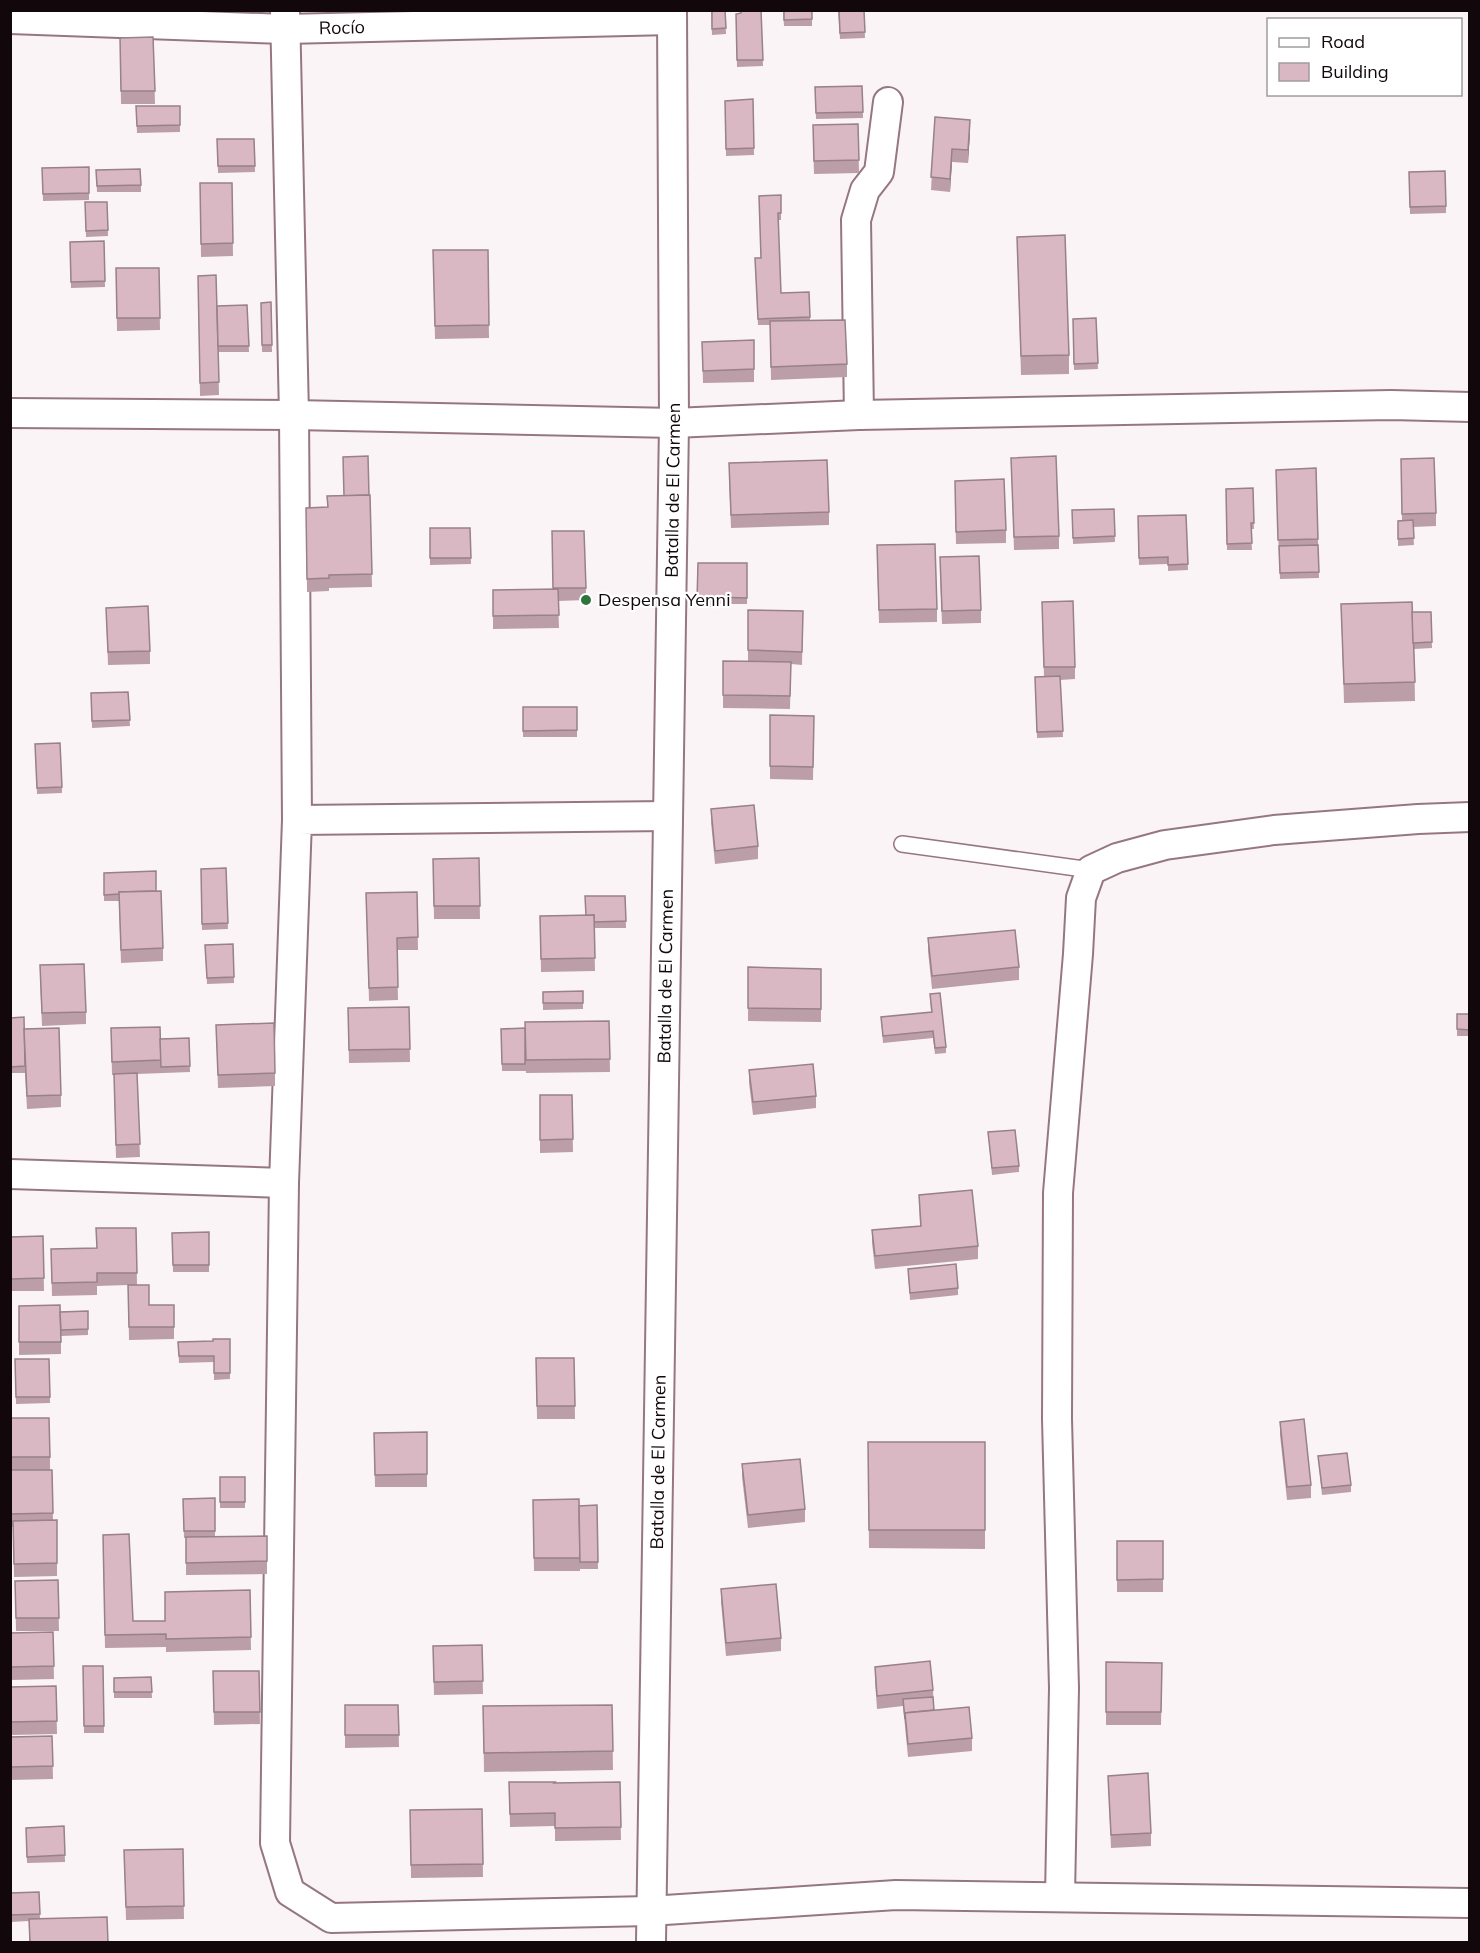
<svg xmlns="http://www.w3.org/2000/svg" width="1480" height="1953" font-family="Mulish,sans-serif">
<rect width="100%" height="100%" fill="#fbf4f6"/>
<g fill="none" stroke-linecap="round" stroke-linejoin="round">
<defs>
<path id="lane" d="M902 844 1091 870"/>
<g id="street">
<path d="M285 10 294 415 297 820"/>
<path id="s1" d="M10 19 285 29 672 20"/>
<path d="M10 413 294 415 674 423 859 415 1391 405 1470 407"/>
<path d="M859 415 856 220 865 190 879 172 888 102"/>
<path d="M668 816 297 820 284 1183 275 1843 290 1892 331 1918 650 1911 896 1895 1470 1903"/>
<path d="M10 1174 284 1183"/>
<path d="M1060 1896 1064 1688 1057 1419 1058 1193 1078 954 1081 898 1091 870 1117 858 1165 845 1274 830 1418 819 1470 817"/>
<path id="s2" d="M651 1942 674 423 672 10"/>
</g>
</defs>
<use href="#lane" stroke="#967781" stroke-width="18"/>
<use href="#street" stroke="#967781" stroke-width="32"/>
<use href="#lane" stroke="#fff" stroke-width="15"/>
<use href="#street" stroke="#fff" stroke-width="28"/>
</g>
<g fill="#bb9ea8">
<path d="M711 10H725L726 34 712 35Z"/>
<path d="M761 10 763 66 737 67 736 14Z"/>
<path d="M783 10H812V26H784Z"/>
<path d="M838 10H864L865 38 840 39Z"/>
<path d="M153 37 155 104H121L120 38Z"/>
<path d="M862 86 863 118 816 119 815 87Z"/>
<path d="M753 99 754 155 726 156 725 101Z"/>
<path d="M136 106H180V132L137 133Z"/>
<path d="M935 117 970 133 968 163 952 162 950 192 931 190Z"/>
<path d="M858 124 859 173 814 174 813 138Z"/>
<path d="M217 139H254L255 172 218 173Z"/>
<path d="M89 167V200L43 201 42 168Z"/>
<path d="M96 170 141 185V192H97Z"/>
<path d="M1409 172 1446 206V213L1410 214Z"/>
<path d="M200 183H232L233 256 201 257Z"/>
<path d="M781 195V220H778L781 293 809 292 810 320 847 364V377L771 380 770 325H758L755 258H761Z"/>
<path d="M85 202H107L108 236 86 237Z"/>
<path d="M1017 237 1069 355V374L1021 375Z"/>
<path d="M104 241 105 287 71 288 70 242Z"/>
<path d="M433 250H488L489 338 435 339Z"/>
<path d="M116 268H159L160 330 117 331Z"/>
<path d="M198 276 217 306 247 305 249 352H218L219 395 200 396Z"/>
<path d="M271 302 272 352H262L261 303Z"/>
<path d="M1096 318 1098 369 1074 370 1073 319Z"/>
<path d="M754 340V382L703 383 702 342Z"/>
<path d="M1011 458 1059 536V549L1014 550Z"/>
<path d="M1316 468 1319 578 1280 579 1276 483Z"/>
<path d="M1401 471 1436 513V526L1413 527 1414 545 1398 546V521L1402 520Z"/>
<path d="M729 476 829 512V525L731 528Z"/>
<path d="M1253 488 1254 529H1251L1252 550H1227L1226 489Z"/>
<path d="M955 494 1006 530V543L956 544Z"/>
<path d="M370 495 372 587 329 588V591L307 592 306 508 327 507 344 496Z"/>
<path d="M1114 509 1115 542 1073 544 1072 510Z"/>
<path d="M1186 515 1188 570 1168 571V564L1139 565 1138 516Z"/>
<path d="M430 528H470L471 564 430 565Z"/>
<path d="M552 531 586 588V600L558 601 559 628 493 629V590L553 589Z"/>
<path d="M877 558 937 609V622L879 623Z"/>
<path d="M698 563H747V604H712V607H697Z"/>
<path d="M940 570 981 610V623L942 624Z"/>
<path d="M1341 604 1412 612H1431L1432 648 1414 649 1415 701 1344 703Z"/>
<path d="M106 608 150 651V664L108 665Z"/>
<path d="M748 610 803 611 802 665 791 664 790 709 723 708V661H748Z"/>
<path d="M1042 615 1075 667V679L1060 680 1063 737 1037 738 1035 677 1044 676Z"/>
<path d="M128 692 130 726 92 728 91 693Z"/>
<rect x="523" y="707" width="54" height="30"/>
<path d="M770 715 814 716 813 780 770 779Z"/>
<path d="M35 744 62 787V793L37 794Z"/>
<path d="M711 809 758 846V859L715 864 711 822Z"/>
<path d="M479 858 480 919H434L433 859Z"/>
<path d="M226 868 228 929 202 930 201 869Z"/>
<path d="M104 873 156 891 163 948V961L121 963 119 901H104Z"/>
<path d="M417 892 418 950H397L398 1000 369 1001 366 893Z"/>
<path d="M625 896 626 928H594L595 971 541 972 540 916H586Z"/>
<path d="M928 938 1019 967V980L932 989 928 951Z"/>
<path d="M233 944 234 983 207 984 205 945Z"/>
<path d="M748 967 821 969V1022L748 1021Z"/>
<path d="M40 978 86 1012V1024L42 1026Z"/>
<path d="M543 992 583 1003V1009L543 1010Z"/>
<path d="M930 994 946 1047V1053L935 1054 933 1038 883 1043 881 1017 931 1012Z"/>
<path d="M409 1007 410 1062 349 1063 348 1008Z"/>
<rect x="1457" y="1014" width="13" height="22"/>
<path d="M10 1018 24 1034 61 1095V1107L27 1109 25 1072V1073H10Z"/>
<path d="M609 1021 610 1072 526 1073V1071H502L501 1029 525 1028Z"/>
<path d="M216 1025 275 1073V1086L218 1088Z"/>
<path d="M111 1028 160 1039 189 1038 190 1072 137 1074 140 1157 116 1158 114 1075H112Z"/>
<path d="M749 1070 816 1096V1108L753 1115 749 1083Z"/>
<path d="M540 1095H572L573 1152 540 1153Z"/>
<path d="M988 1132 1019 1166V1172L992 1175Z"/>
<path d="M919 1195 978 1246V1259L875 1269 872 1243V1230L920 1226Z"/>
<path d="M136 1228 137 1285 149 1305H174V1339L129 1340 128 1285 97 1286V1295L52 1296 51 1249 96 1248Z"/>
<path d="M209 1232V1272H173L172 1233Z"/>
<path d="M43 1236 44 1291H10V1237Z"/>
<path d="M908 1269 958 1288V1295L910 1300Z"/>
<path d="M19 1306 60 1312 88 1311V1335L61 1336V1354L19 1355Z"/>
<path d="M230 1339V1379L214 1380V1362L179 1363 178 1342 213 1341Z"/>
<path d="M536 1358H574L575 1419H537Z"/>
<path d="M15 1359H49L50 1403 16 1404Z"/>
<path d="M10 1418 50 1457V1470H52L53 1520H57V1576L14 1577 13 1527H10Z"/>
<path d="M1280 1422 1311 1485V1498L1287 1500 1280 1435Z"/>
<path d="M427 1432V1487H375L374 1433Z"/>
<path d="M868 1442H985V1549L869 1548Z"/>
<path d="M1318 1456 1351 1485V1492L1322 1495Z"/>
<path d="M742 1464 805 1509V1522L748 1528 742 1477Z"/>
<rect x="220" y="1477" width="25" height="31"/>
<path d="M215 1498V1537L267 1536V1574L186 1575V1538H184L183 1499Z"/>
<path d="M533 1500 579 1506 597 1505 598 1569H580V1571H534Z"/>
<path d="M103 1535 133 1621H165L250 1590 251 1650 166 1652V1647L105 1648Z"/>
<rect x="1117" y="1541" width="46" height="51"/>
<path d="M58 1580 59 1631H16L15 1581Z"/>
<path d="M721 1589 781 1638V1651L726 1656 721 1602Z"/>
<path d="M53 1632 54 1679 10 1680V1633Z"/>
<path d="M482 1645 483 1694 434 1695 433 1646Z"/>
<path d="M1106 1662 1162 1663 1161 1725H1106Z"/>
<path d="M83 1666H103L104 1733H84Z"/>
<path d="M875 1667 933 1690 934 1710 972 1738V1751L908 1757 903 1706 877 1709 875 1680Z"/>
<path d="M213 1671H259L260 1724 214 1725Z"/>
<path d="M151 1677 152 1698H114V1678Z"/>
<path d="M56 1686 57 1734 10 1735V1687Z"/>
<path d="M345 1705H398L399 1747 345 1748Z"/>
<path d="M612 1705 613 1770 484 1772 483 1706Z"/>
<path d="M52 1736 53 1779 10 1780V1737Z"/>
<path d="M1108 1776 1151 1833V1846L1111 1848Z"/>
<path d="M509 1782 555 1783 620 1782 621 1840 555 1841V1826L510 1827Z"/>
<path d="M482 1809 483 1877 411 1878 410 1810Z"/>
<path d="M64 1826 65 1862 27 1863 26 1828Z"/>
<path d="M183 1849 184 1919 126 1920 124 1850Z"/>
<path d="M39 1892 40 1919 108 1942H29V1921L10 1922V1893Z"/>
</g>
<g fill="#988188">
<path d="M970 120V133L968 163V150Z"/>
<path d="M952 149V162L950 192V179Z"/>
</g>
<g fill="#d9b8c3" stroke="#988188" stroke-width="1.5">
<path d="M712 10H725L726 28 712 29Z"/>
<path d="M741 10H761L763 60H737L736 14 741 13Z"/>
<path d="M784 10H812V19L784 20Z"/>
<path d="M839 10H864L865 32 840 33Z"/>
<path d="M153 37 155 91H121L120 38Z"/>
<path d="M862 86 863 112 816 113 815 87Z"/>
<path d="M753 99 754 148 726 149 725 101Z"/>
<path d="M136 106H180V125L137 126Z"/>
<path d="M935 117 970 120 968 150 952 149 950 179 931 177Z"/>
<path d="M858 124 859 160 814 161 813 125Z"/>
<path d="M217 139H254L255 166H218Z"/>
<path d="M89 167V193L43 194 42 168Z"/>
<path d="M140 169 141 185 97 186 96 170Z"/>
<path d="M1445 171 1446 206 1410 207 1409 172Z"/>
<path d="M200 183H232L233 243 201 244Z"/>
<path d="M781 195V213H778L781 293 809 292 810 317 758 319 755 258H761L759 196Z"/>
<path d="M85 202H107L108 230 86 231Z"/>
<path d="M1065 235 1069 355 1021 356 1017 237Z"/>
<path d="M104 241 105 281 71 282 70 242Z"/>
<path d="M433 250H488L489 325 435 326Z"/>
<path d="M116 268H159L160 318H117Z"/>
<path d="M216 275 219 382 200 383 198 276Z"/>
<path d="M271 302 272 345H262L261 303Z"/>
<path d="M247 305 249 346H218L217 306Z"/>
<path d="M1096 318 1098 363 1074 364 1073 319Z"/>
<path d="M845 320 847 364 771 367 770 321Z"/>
<path d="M754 340V369L703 371 702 342Z"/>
<path d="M368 456 369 495 344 496 343 457Z"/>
<path d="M1056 456 1059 536 1014 537 1011 458Z"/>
<path d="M1434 458 1436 513 1402 514 1401 459Z"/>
<path d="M827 460 829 512 731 515 729 463Z"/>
<path d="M1316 468 1318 539 1278 540 1276 470Z"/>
<path d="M1004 479 1006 530 956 532 955 481Z"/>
<path d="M1253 488 1254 523H1251L1252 543 1227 544 1226 489Z"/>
<path d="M370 495 372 574 329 575V578L307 579 306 508 328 507 327 496Z"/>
<path d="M1114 509 1115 536 1073 538 1072 510Z"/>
<path d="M1186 515 1188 564 1168 565V557L1139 558 1138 516Z"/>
<path d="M1413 520 1414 538 1398 539V521Z"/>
<path d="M430 528H470L471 558H430Z"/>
<path d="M552 531H584L586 588H553Z"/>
<path d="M935 544 937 609 879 610 877 545Z"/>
<path d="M1318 545 1319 572 1280 573 1279 546Z"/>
<path d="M979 556 981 610 942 611 940 557Z"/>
<path d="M698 563H747V598L712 597V600H697Z"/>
<path d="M558 589 559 615 493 616V590Z"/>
<path d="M1073 601 1075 667H1044L1042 602Z"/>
<path d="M1412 602 1415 682 1344 684 1341 604Z"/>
<path d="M148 606 150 651 108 652 106 608Z"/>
<path d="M748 610 803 611 802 652 748 650Z"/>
<path d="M1412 612H1431L1432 642 1413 643Z"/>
<path d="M723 661 791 662 790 696 723 695Z"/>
<path d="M1060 676 1063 731 1037 732 1035 677Z"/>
<path d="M128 692 130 720 92 721 91 693Z"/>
<path d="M523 707H577V730L523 731Z"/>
<path d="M770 715 814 716 813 767 770 766Z"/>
<path d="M60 743 62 787 37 788 35 744Z"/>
<path d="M754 805 758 846 715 851 711 809Z"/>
<path d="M479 858 480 906H434L433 859Z"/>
<path d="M226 868 228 923 202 924 201 869Z"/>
<path d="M156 871V891L119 892V894L104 895V873Z"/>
<path d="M161 891 163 948 121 950 119 892Z"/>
<path d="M417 892 418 937 397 938 398 987 369 988 366 893Z"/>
<path d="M585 896H625L626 921 594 922V915L586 916Z"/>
<path d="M594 915 595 958 541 959 540 916Z"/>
<path d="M1015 930 1019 967 932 976 928 938Z"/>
<path d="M233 944 234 977 207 978 205 945Z"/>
<path d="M84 964 86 1012 42 1013 40 965Z"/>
<path d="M748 967 821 969V1009L748 1008Z"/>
<path d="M583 991V1003H543V992Z"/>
<path d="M940 993 946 1047 935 1048 933 1031 883 1036 881 1017 932 1012 930 994Z"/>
<path d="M409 1007 410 1049 349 1050 348 1008Z"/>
<path d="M1457 1014H1470V1030L1457 1029Z"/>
<path d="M24 1017 25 1066 10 1067V1018Z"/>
<path d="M609 1021 610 1059 526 1060 525 1022Z"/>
<path d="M274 1023 275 1073 218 1075 216 1025Z"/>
<path d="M160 1027 161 1060 112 1062 111 1028Z"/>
<path d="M59 1028 61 1095 27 1096 24 1029Z"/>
<path d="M525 1028V1064H502L501 1029Z"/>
<path d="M189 1038 190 1066 161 1067 160 1039Z"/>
<path d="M813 1064 816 1096 753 1102 749 1070Z"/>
<path d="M137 1073 140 1144 116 1145 114 1074Z"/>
<path d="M540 1095H572L573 1139 540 1140Z"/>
<path d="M1015 1130 1019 1166 992 1168 988 1132Z"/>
<path d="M972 1190 978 1246 875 1256 872 1230 921 1226 919 1195Z"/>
<path d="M96 1228H136L137 1273H97V1282L52 1283 51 1249 97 1248Z"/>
<path d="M209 1232V1265H173L172 1233Z"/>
<path d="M43 1236 44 1278 10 1279V1237Z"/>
<path d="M956 1264 958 1288 910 1293 908 1269Z"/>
<path d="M128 1285H149V1305H174V1327H129Z"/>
<path d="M60 1305 61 1342H19V1306Z"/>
<path d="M88 1311V1329L61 1330 60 1312Z"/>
<path d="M213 1339H230V1373H214V1356H179L178 1342 213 1341Z"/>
<path d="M536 1358H574L575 1406H537Z"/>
<path d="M15 1359H49L50 1397H16Z"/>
<path d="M10 1418H49L50 1457H10Z"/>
<path d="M1304 1419 1311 1485 1287 1487 1280 1422Z"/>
<path d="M427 1432V1474L375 1475 374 1433Z"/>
<path d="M868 1442H985V1530H869Z"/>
<path d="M1347 1453 1351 1485 1322 1488 1318 1456Z"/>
<path d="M800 1459 805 1509 748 1515 742 1464Z"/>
<path d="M10 1470H52L53 1513 10 1514Z"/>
<rect x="220" y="1477" width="25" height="25"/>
<path d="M215 1498V1531H184L183 1499Z"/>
<path d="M579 1499 580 1558H534L533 1500Z"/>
<path d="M597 1505 598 1562H580L579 1506Z"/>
<path d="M57 1520V1563L14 1564 13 1521Z"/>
<path d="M129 1534 133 1621H165V1592L250 1590 251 1637 166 1639V1634L105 1635 103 1535Z"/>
<path d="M267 1536V1561L186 1563V1537Z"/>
<path d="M1117 1541H1163V1579L1117 1580Z"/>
<path d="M58 1580 59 1618H16L15 1581Z"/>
<path d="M776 1584 781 1638 726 1643 721 1589Z"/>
<path d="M53 1632 54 1666 10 1667V1633Z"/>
<path d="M482 1645 483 1681 434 1682 433 1646Z"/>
<path d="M930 1661 933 1690 877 1696 875 1667Z"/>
<path d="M1106 1662 1162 1663 1161 1712H1106Z"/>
<path d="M83 1666H103L104 1726H84Z"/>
<path d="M213 1671H259L260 1712H214Z"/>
<path d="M151 1677 152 1692H114V1678Z"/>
<path d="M56 1686 57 1721 10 1722V1687Z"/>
<path d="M933 1697 934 1710 905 1713V1719L903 1699Z"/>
<path d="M345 1705H398L399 1735H345Z"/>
<path d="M612 1705 613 1751 484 1753 483 1706Z"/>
<path d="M969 1707 972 1738 908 1744 905 1713Z"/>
<path d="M52 1736 53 1766 10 1767V1737Z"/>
<path d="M1148 1773 1151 1833 1111 1835 1108 1776Z"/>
<path d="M509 1782H555L554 1783 620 1782 621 1827 555 1828V1813L510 1814Z"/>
<path d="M482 1809 483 1864 411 1865 410 1810Z"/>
<path d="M64 1826 65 1855 27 1857 26 1828Z"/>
<path d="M183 1849 184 1906 126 1907 124 1850Z"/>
<path d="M39 1892 40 1914 10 1915V1893Z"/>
<path d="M107 1917 108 1942H30L29 1919Z"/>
</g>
<circle fill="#2f733f" stroke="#fff" stroke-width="2" cx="586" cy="600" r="6"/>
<g text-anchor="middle" stroke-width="4.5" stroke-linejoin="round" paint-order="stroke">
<g font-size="18" fill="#12080c" stroke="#fff">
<text dy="6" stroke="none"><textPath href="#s1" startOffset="332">Rocío</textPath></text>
<text dy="6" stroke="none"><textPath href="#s2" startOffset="1452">Batalla de El Carmen</textPath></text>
<text dy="6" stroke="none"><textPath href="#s2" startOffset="966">Batalla de El Carmen</textPath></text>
<text dy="6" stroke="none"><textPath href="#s2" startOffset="480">Batalla de El Carmen</textPath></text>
</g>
<g font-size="18" fill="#12080c" stroke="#fff" text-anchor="start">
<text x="598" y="606">Despensa Yenni</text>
</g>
</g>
<rect width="1480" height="1953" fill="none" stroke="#12080c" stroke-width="24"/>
<rect x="1267" y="18" width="195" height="78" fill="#ffffff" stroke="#a09c9e" stroke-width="1.5"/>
<rect x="1279" y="38" width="30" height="9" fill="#ffffff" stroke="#a09c9e" stroke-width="1.5"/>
<text x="1321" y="48" font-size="18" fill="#12080c">Road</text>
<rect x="1279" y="63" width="30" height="18" fill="#d9b8c3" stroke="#a09c9e" stroke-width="1.5"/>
<text x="1321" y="78" font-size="18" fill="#12080c">Building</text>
</svg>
